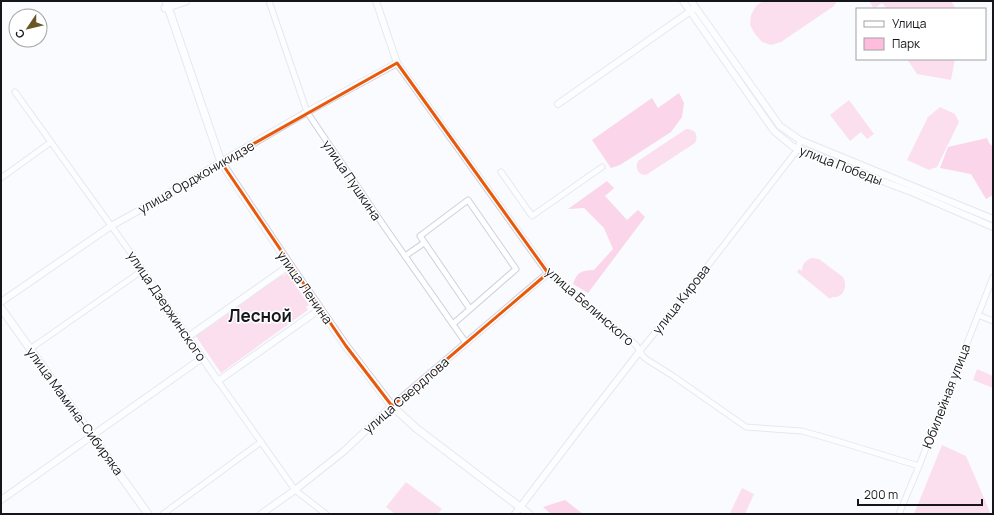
<svg xmlns="http://www.w3.org/2000/svg" width="994" height="515" font-family="Manrope,sans-serif">
<rect width="100%" height="100%" fill="#fafbfe"/>
<g fill="#ffbddd">
<path d="M763 1H837L834 6 781 42 771 45 762 42 755 34 750 25 751 15 756 6Z"/>
<path d="M869 1H951L956 9H887L882 3 874 9Z"/>
<path d="M907 59H955L951 80 917 74Z"/>
<path d="M849 100 874 134 867 139 861 132 850 141 830 115Z"/>
<path d="M940 107 955 114 959 122 937 167 929 170 907 160 928 117Z"/>
<path d="M686 129C695 129 699 135 695 143L646 175C637 175 635 167 638 161Z"/>
<path d="M813 258 819 259 843 277 845 282V288L842 294 837 297H832L830 299 797 272 799 269 802 271C802 263 807 259 813 258Z"/>
<path d="M281 273 283 276 287 273 309 305 306 307 308 310 221 373 195 335Z"/>
<path d="M977 369 993 376V388L973 380Z"/>
<path d="M942 445 966 456 990 512V514H914Z"/>
<path d="M406 482 442 509 438 514H395L386 507Z"/>
<path d="M742 488 754 494 745 514H731L730 513Z"/>
</g>
<g fill="#fca6d1">
<path d="M679 93 684 103 682 117 671 132 620 165 611 168 592 140 652 98 658 108Z"/>
<path d="M987 138 989 143 993 147V195L986 199 971 174 940 168 948 147Z"/>
<path d="M607 181 614 188 605 196 627 220 638 210 645 217 588 293 573 284C578 271 581 271 594 270L613 249 604 228 584 208 568 209Z"/>
<path d="M565 500 583 514H551L543 507Z"/>
</g>
<g fill="none" stroke-linecap="round" stroke-linejoin="round">
<defs>
<g id="minor">
<path d="M269 1 307 112 384 226 466 343"/>
<path d="M15 92 143 270 188 337"/>
<path d="M501 172 532 216 602 167"/>
<path d="M1 178 51 142"/>
<path d="M405 256 424 243"/>
<path d="M548 273 636 345 642 355 646 359 673 376 746 427 802 431 837 441 919 466"/>
<path d="M978 315 993 321"/>
<path d="M453 324 516 269 468 200 420 236 470 309"/>
<path d="M30 349 143 270"/>
<path d="M640 351 679 303 798 149 800 140"/>
<path d="M218 381 295 490 326 514"/>
<path d="M163 514 261 442"/>
<path d="M899 514 919 466 993 277"/>
</g>
<g id="tertiary">
<path d="M683 1 774 131 792 146 798 149 914 193 993 227"/>
<path d="M691 1 780 126 800 140 993 219"/>
<path d="M558 104 692 10"/>
<path d="M221 162 307 112 397 63"/>
<path d="M290 265 188 337 218 381 320 309"/>
<path d="M1 302 111 226 156 201 218 164"/>
<path d="M1 500 202 358"/>
<path d="M261 514 295 490 343 452 392 406 548 273 397 63 376 1"/>
<path d="M515 514 584 423 640 351"/>
</g>
<g id="secondary">
<path d="M166 1 221 162 290 265 346 346 392 406 416 428 529 514"/>
<path d="M165 8 186 1"/>
<path d="M1 308 148 514"/>
</g>
</defs>
<use href="#minor" stroke="#cfd0df" stroke-width="7"/>
<use href="#tertiary" stroke="#cfd0df" stroke-width="8"/>
<use href="#secondary" stroke="#cfd0df" stroke-width="9"/>
<use href="#minor" stroke="#fff" stroke-width="5"/>
<use href="#tertiary" stroke="#fff" stroke-width="6"/>
<use href="#secondary" stroke="#fff" stroke-width="7"/>
</g>
<path d="M0 0H994V515H0ZM397 63 548 273 392 406 346 346 221 162Z" fill="#fafbfe" fill-opacity=".55" fill-rule="evenodd"/>
<path fill="none" stroke="#e8590c" stroke-width="3" stroke-linejoin="round" d="M397 63 548 273 392 406 346 346 221 162Z"/>
<g text-anchor="middle" stroke-width="3" stroke-linejoin="round" paint-order="stroke">
<g font-size="13" fill="#15161b" stroke="#fff">
<text transform="translate(841 165) rotate(21)" y="5">улица Победы</text>
<text transform="translate(196 177) rotate(-30)" y="5">улица Орджоникидзе</text>
<text transform="translate(352 180) rotate(56)" y="5">улица Пушкина</text>
<text transform="translate(305 287) rotate(55)" y="5">улица Ленина</text>
<text transform="translate(681 299) rotate(-52)" y="5">улица Кирова</text>
<text transform="translate(167 306) rotate(56)" y="5">улица Дзержинского</text>
<text transform="translate(590 306) rotate(41)" y="5">улица Белинского</text>
<text transform="translate(406 395) rotate(-41)" y="5">улица Свердлова</text>
<text transform="translate(946 396) rotate(-69)" y="5">Юбилейная улица</text>
<text transform="translate(75 411) rotate(54)" y="5">улица Мамина-Сибиряка</text>
</g>
<g font-size="17" font-weight="bold" fill="#15161b" stroke="#fff">
<text x="260" y="322">Лесной</text>
</g>
</g>
<rect width="994" height="515" fill="none" stroke="#15161b" stroke-width="4"/>
<rect x="856" y="8" width="130" height="52" fill="#ffffff" stroke="#a1a2a4"/>
<rect x="864" y="21" width="20" height="6" fill="#ffffff" stroke="#a1a2a4"/>
<text x="892" y="28" font-size="12" fill="#15161b">Улица</text>
<rect x="864" y="38" width="20" height="12" fill="#ffbddd" stroke="#a1a2a4"/>
<text x="892" y="48" font-size="12" fill="#15161b">Парк</text>
<g transform="translate(28 28) rotate(235)"><circle r="19" fill="#ffffff" stroke="#a1a2a4"/>
<path d="M0-3L7 15L0 10L-7 15Z" fill="#695624"/>
<text y="-6" font-size="11" font-weight="bold" text-anchor="middle" fill="#15161b">С</text>
</g>
<path d="M858 499v6h124v-6" fill="none" stroke="#15161b" stroke-width="2"/>
<text x="864" y="499" font-size="12" fill="#15161b" stroke="#ffffff" stroke-width="3" paint-order="stroke">200 m</text>
</svg>
